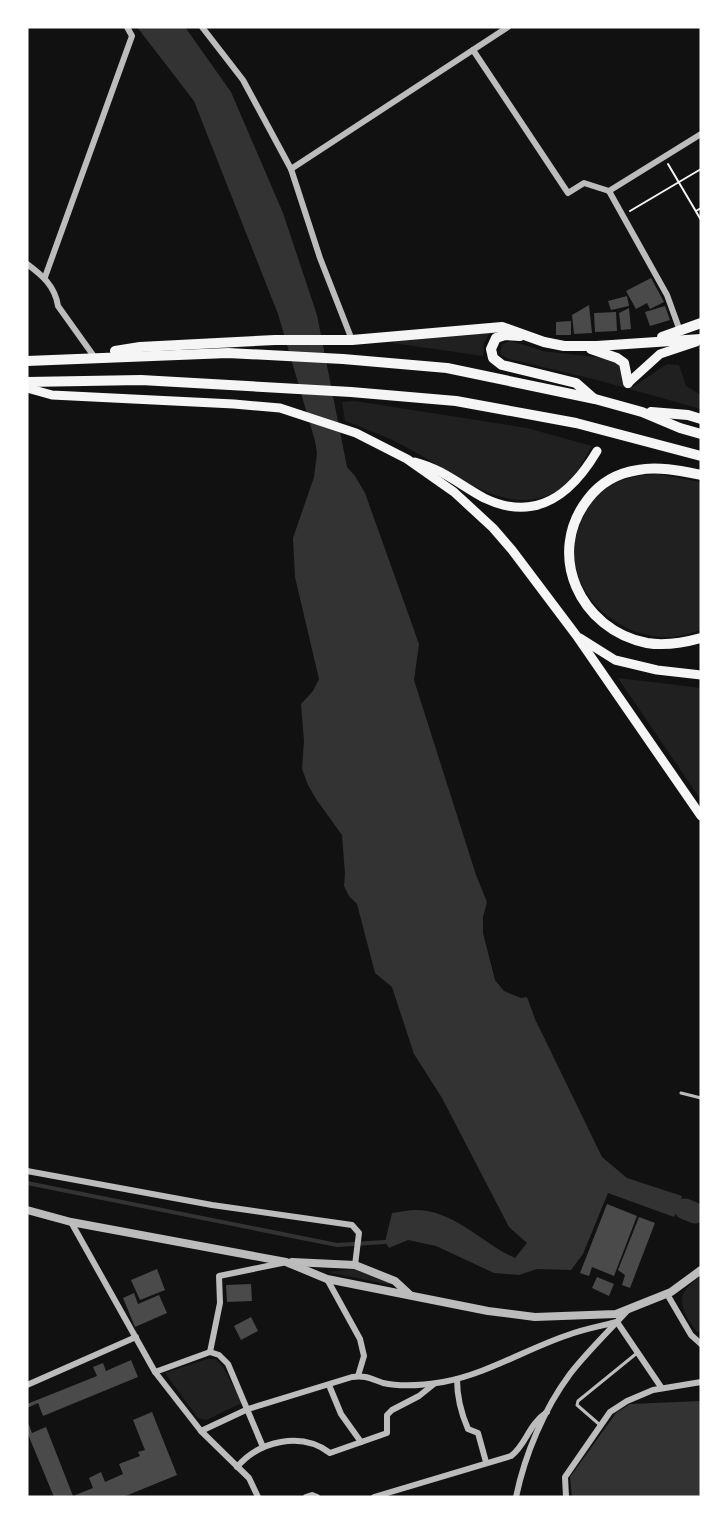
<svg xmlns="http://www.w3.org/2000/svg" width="728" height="1524" font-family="'Varela Round',sans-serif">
<rect width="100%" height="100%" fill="#111"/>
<g fill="#202020">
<path d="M488 331 490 333 484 343 483 356 393 343 395 340Z"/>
<path d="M511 341 543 351 612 359 618 362 623 384 633 387 667 364 679 365 686 386 701 395V409L597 380 509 359 501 355 500 352 502 344Z"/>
<path d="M355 401 527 428 592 446C582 462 573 483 555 492 506 519 451 471 408 448 388 437 366 429 345 421L342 402Z"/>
<path d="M657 474 701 482V630C694 632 686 635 679 636 664 639 648 636 634 631 588 613 559 565 583 518 589 504 599 492 613 484 626 477 642 475 657 474Z"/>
<path d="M618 678 701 688V800Z"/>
<path d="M354 1269 388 1281 391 1285 327 1272Z"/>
<path d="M701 1275V1331L697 1332C690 1323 677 1305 684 1292 688 1286 696 1280 701 1275Z"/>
<path d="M207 1359H216L223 1367 242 1403 206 1420 198 1418 165 1373Z"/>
</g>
<g fill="#333">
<path d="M137 27H185L231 92 283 213 317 315 347 467 355 476 365 493 419 644 414 680 476 875 487 902 483 917V933L495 980 504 991 521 998 527 997 535 1019 602 1157 627 1178 682 1196 679 1207 674 1217 608 1193 583 1254 571 1270 537 1269 519 1275 494 1273 436 1246 408 1240 389 1248 385 1242 392 1213C400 1212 408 1210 415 1210 455 1210 481 1243 515 1258L527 1243 509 1227 442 1098 414 1054 392 987 375 973 357 904 349 896 344 886 345 874 342 835 316 799 308 785 302 769 304 741 301 704 313 691 319 679 295 577 293 538 314 477 317 453 315 441 278 314 194 101Z"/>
<path d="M701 1401V1497H572L570 1477 616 1413 630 1404Z"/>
</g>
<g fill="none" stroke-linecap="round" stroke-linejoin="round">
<path stroke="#333" stroke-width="4" d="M27 1183 337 1245 385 1242"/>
<path stroke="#333" stroke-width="21" d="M685 1209 695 1213"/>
</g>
<g fill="#4a4a4a">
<path d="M651 278 664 302 650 309 647 303 636 309 626 291Z"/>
<path d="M627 296 629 306 611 310 608 301Z"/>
<path d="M589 305 592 333 574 334 572 315Z"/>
<path d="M665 306 670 320 650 326 645 312Z"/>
<path d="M629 308 631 329 621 330 619 313Z"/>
<path d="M616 312 617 331 595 332 594 313Z"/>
<path d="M571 321V335H556V322Z"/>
<path d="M607 1204 637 1216 614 1276 592 1267 589 1276 580 1273Z"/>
<path d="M639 1217 655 1223 630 1288 622 1285 625 1275 618 1270Z"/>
<path d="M157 1269 165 1290 140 1300 131 1280Z"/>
<path d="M597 1277 614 1284 609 1296 592 1288Z"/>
<path d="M251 1284 252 1301 227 1302 226 1285Z"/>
<path d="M134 1293 138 1304 159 1295 167 1313 135 1327 123 1298Z"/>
<path d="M251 1317 258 1331 241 1340 234 1326Z"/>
<path d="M131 1360 138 1377 43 1416 38 1403 27 1408V1404L97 1376 93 1367 103 1363 106 1371Z"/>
<path d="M152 1412 177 1475 123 1497H54L27 1432V1420L32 1433 46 1427 73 1496 93 1488 89 1478 101 1472 105 1482 123 1474 119 1464 140 1456 138 1452 145 1450 133 1420Z"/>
</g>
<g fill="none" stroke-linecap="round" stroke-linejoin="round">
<g stroke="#f5f5f5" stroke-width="2">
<path d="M668 164 701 220"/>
<path d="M630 211 701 169"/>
<path d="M696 211 701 208"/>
</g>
<g stroke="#bcbcbc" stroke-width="3">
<path d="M681 1093 701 1098"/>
<path d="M600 1425 577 1405 578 1401 637 1353"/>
</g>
<g stroke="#bcbcbc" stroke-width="6">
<path d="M202 27 243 80 291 169 320 258 352 340"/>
<path d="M473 50 568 193 584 183 609 191"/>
<path d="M291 169 508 27"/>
<path d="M27 264C42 275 55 286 58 306L93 355"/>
<path d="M45 277 132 36 127 27"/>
<path d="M680 331 667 295 609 191 701 134"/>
<path d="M27 1171 212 1205 352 1225 359 1233 355 1265"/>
<path d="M71 1222 155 1372 201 1431 249 1478 258 1497"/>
<path d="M327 1279 360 1339 364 1356 358 1376"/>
<path d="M667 1294 691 1335 701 1344"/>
<path d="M210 1352 220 1303 219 1276 282 1263"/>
<path d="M155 1372 210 1352 219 1355 228 1364 263 1447"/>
<path d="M457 1379C457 1396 461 1413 468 1429L478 1433 486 1462"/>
<path d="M27 1385 136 1337"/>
<path d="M329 1385 341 1414 361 1442"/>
<path d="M201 1431 248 1409 352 1377C367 1375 371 1379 383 1383 401 1387 425 1385 443 1382 487 1374 526 1349 568 1335 584 1329 601 1326 617 1322L661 1387"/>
<path d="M237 1467C259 1441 301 1431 330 1453L387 1433V1415L392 1410 419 1396 434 1384"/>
<path d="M306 1497 312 1495 317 1497"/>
<path d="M374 1497 511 1456C526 1445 528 1425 547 1412"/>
<path d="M516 1497C525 1454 544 1409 570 1374 587 1352 608 1332 627 1311"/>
<path d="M566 1497 565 1477 610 1412 627 1401 653 1390 701 1382"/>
</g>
<g stroke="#bcbcbc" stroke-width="8">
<path d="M27 1210 71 1222 286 1262 327 1279 488 1311 535 1317 616 1314 671 1292 701 1270"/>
<path d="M292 1262 355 1265 395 1281 409 1294"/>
</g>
<g stroke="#f5f5f5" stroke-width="9">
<path d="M628 383 660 354 696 342"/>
<path d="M27 388 52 395 234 404 280 408 356 433 407 459 454 492 493 528 512 550 576 635 701 816"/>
<path d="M415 462C442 469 460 485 484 498 536 523 571 495 597 451"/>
<path d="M580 638 615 660 657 670 701 675"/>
</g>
<g stroke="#f5f5f5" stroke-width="10">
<path d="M520 336 505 335 496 338 491 349 493 358 502 365 576 383 593 398"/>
<path d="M662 337 701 323"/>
<path d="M591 349 617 358 624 363 628 383"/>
<path d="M115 351 140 347 275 340H352L502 327 544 342 564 346H597L701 339"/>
<path d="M27 361 228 353 343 359 447 368 595 399 642 412 680 428 701 434"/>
<path d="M27 382 141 380 351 392 456 401 576 423 701 456"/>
<path d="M651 412 688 415 701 419"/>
<path d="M701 475C681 471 658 466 638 470 618 473 600 483 588 499 545 554 580 630 647 643 665 646 683 643 701 638"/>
</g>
</g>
<rect width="728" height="1524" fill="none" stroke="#ffffff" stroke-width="57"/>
</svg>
